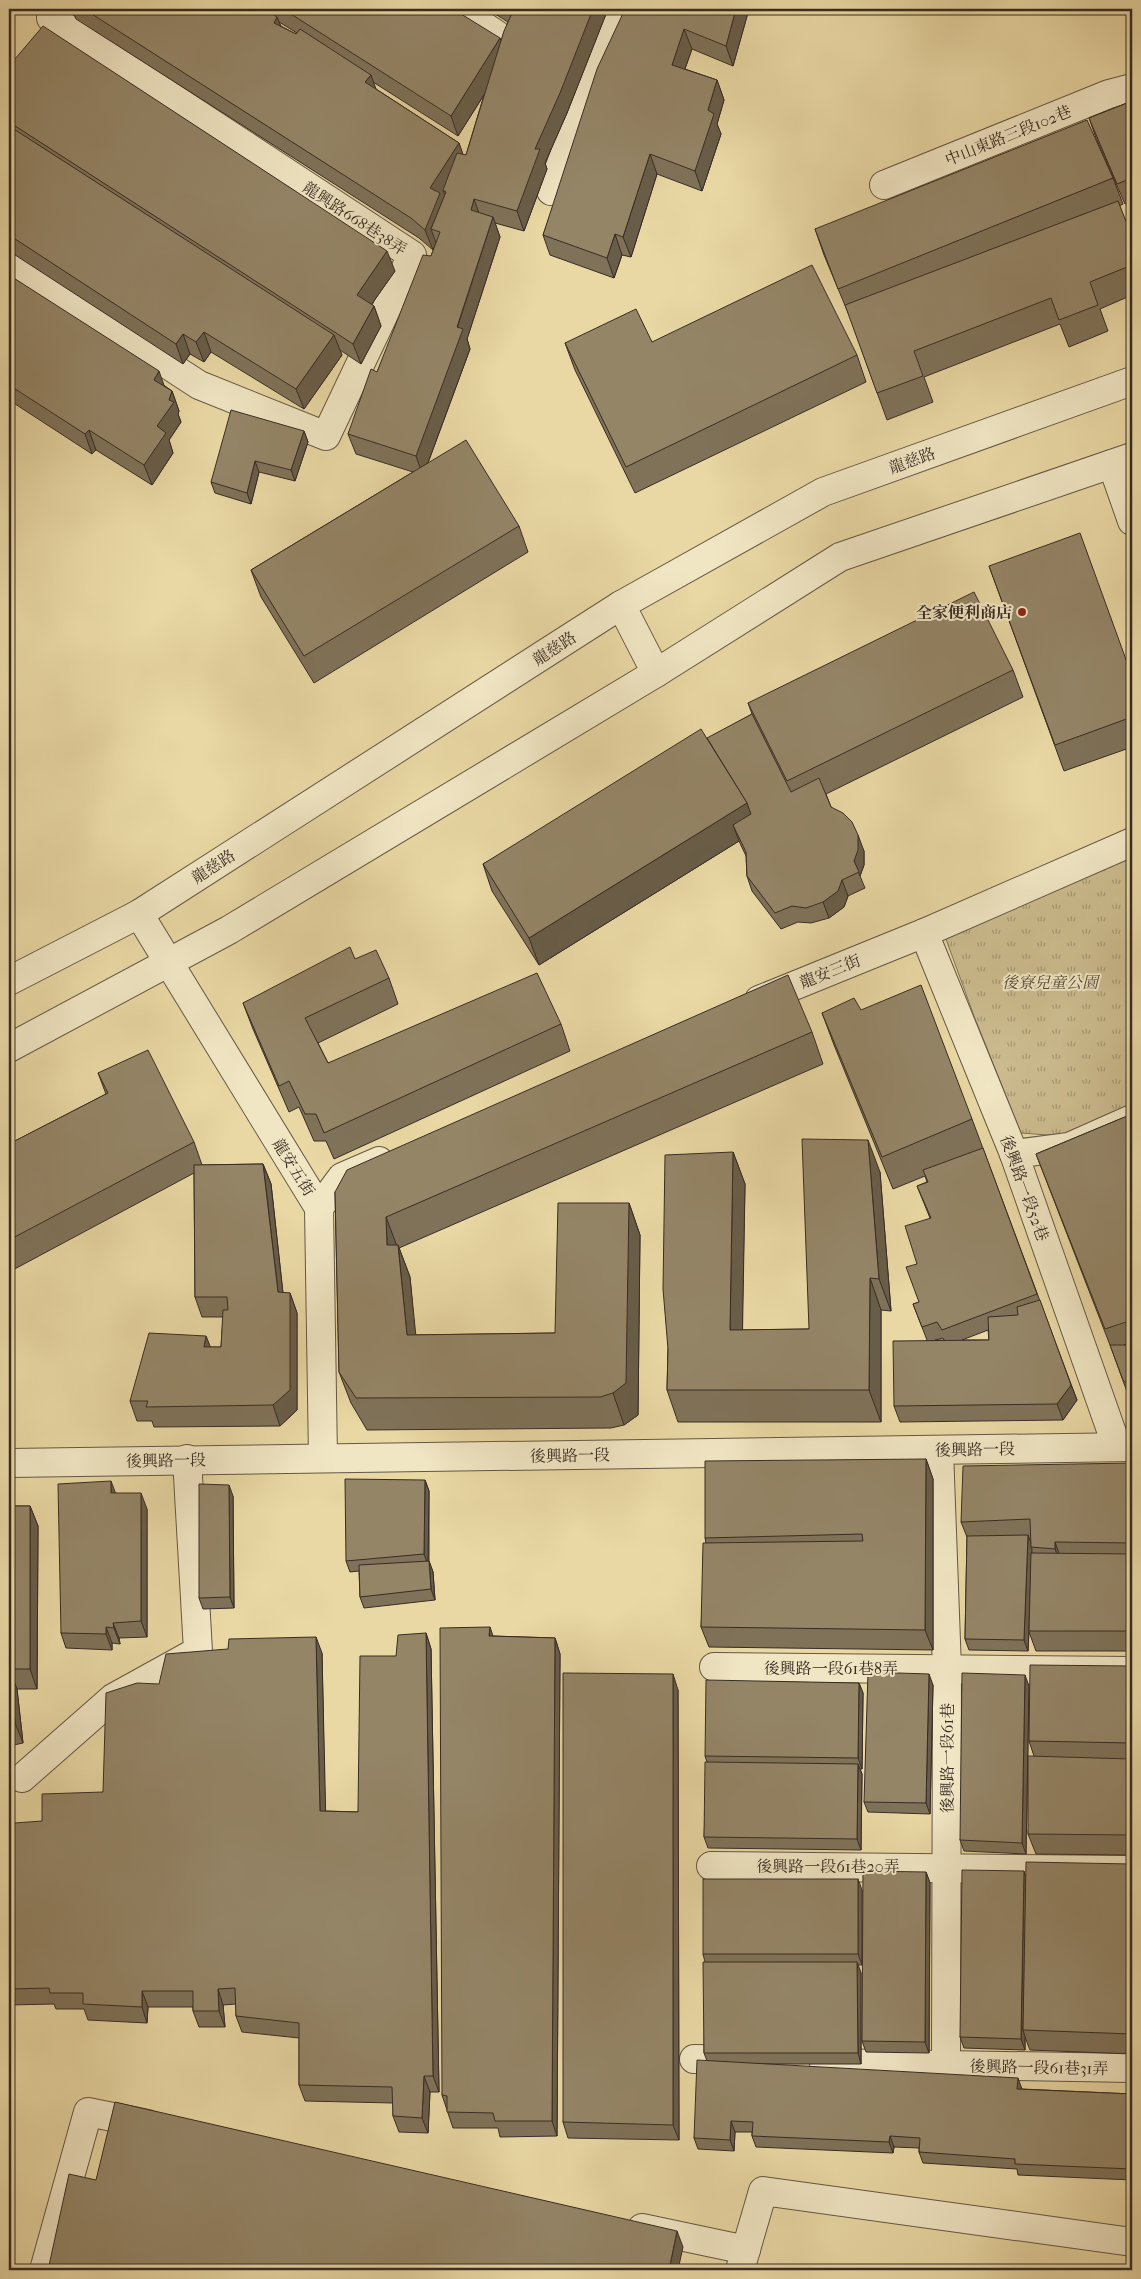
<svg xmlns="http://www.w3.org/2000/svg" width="1141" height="2279" font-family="'IM FELL French Canon','Noto Serif TC',serif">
<defs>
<pattern id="grass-tufts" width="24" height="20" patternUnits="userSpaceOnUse" patternTransform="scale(1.25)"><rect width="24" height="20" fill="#cbbb8e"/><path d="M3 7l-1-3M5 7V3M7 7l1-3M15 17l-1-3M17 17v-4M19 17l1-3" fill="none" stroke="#a69874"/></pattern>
</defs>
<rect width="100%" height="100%" fill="#e9d8a4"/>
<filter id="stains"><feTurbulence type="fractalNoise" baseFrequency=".004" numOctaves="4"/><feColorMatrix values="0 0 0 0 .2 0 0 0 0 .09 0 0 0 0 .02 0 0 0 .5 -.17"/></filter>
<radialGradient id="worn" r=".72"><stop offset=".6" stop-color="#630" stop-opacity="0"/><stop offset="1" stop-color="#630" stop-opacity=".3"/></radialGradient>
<path fill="url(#grass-tufts)" stroke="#827459" d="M1132 848V1111L1061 1136 1021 1133 974 1016 946 939Z"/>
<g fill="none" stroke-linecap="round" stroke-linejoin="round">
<defs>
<g id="minor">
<path d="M458 9 497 35"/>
<path d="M884 185 1109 94 1132 88"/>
<path d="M551 191 618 9"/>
<path d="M9 261 199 385 326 436 412 255 51 18"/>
<path d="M1112 464 1132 521"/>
<path d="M621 605 656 673"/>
<path d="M139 914 319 1208 323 1458"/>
<path d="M924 933 1014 1154 1117 1447"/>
<path d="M9 981 139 914 621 605 823 492 1132 381"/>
<path d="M759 1000 924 933 1132 842"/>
<path d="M9 1048 229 930 656 673 840 557 1132 457"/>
<path d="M1014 1154 1069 1147 1132 1119"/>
<path d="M319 1208 342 1177 379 1161"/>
<path d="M939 1450 947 1669 946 2066"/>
<path d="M9 1463 1132 1447"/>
<path d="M714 1667 1132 1671"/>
<path d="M22 1778 113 1698 198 1651 187 1459"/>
<path d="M711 1866 1132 1870"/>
<path d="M694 2059 743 2060"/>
<path d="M824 2063 1132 2068"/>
<path d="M642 2228 746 2250"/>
<path d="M44 2270 88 2112 147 2124"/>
<path d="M740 2270 763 2191 1132 2242"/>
</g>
</defs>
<use href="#minor" stroke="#645744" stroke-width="30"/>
<use href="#minor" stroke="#f1e6c4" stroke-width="28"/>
</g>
<g fill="#7f7259" stroke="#382c24" fill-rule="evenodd">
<path d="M72 9H453L501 41 508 22 487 9H608L567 113 545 163 547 169 524 231 495 223 500 237 467 339 470 349 428 463 519 526 528 552 314 683 261 597 251 570 413 472 356 454 348 434 431 256 436 243 433 250 419 238 76 19ZM279 22 297 33 296 34 281 26ZM373 82 458 136 484 95 466 155H463L459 143 376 89Z"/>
<path d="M625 9H749L733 66 692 49 685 69 717 80 724 100 717 124 721 134 702 191 657 174 631 257 622 255 614 278 550 255 543 235Z"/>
<path d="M9 66 395 271 371 305 374 306 381 326 361 364 340 350 342 355 304 409 211 352 204 362 190 354 183 364 9 251Z"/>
<path d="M1132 101V201L1125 204 1096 138 1089 118Z"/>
<path d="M1113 178 1123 204 1119 206 1131 234 1132 235V295L1100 309 1108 331 1069 347 1060 324 924 377 933 402 887 420 849 315 824 255 815 229Z"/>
<path d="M9 275 172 391 179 411 178 414 181 422 169 440 173 453 152 485 96 450 92 454 9 400Z"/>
<path d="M652 342 857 355 866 382 635 493 575 370 565 343Z"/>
<path d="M304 431 308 442 295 481 259 472 251 504 215 493 211 482Z"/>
<path d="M989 566 1132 676V747L1064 771Z"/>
<path d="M1013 670 1023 697 826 794 831 807 864 851V865L860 876 865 888 848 896 844 907 829 918 811 923 798 922 781 929 752 891 747 876 746 856 739 841 539 965 492 891 483 864 752 714 748 703Z"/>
<path d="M355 959 389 978 398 1004 318 1043 328 1063 561 1024 570 1051 334 1159 326 1141H314L299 1107 289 1112 253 1029 243 1003Z"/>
<path d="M861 1010 972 1119 1077 1400 1063 1420 900 1422 894 1406 927 1340 913 1304 919 1302 917 1264 930 1218 917 1186 927 1182 925 1176 893 1189 834 1045 822 1013ZM988 1330 989 1340H962ZM943 1338 944 1340H935Z"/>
<path d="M812 1032 823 1064 399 1248 410 1277 415 1335 555 1333 629 1203 640 1235 638 1415 624 1425 611 1428 367 1430 351 1403 339 1372 335 1192Z"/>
<path d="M98 1073 194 1142 202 1165 263 1164 271 1184 283 1293H290L297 1313V1410L280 1426 154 1427 152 1421H137L130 1401 206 1336 210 1347H221L223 1317H202L195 1297 194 1173 9 1272V1144L106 1094Z"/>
<path d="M1132 1114V1342L1124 1345H1132V1402L1130 1400 1110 1345 1036 1154Z"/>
<path d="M733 1152 745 1184 742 1330 809 1329 880 1172 891 1311 881 1310V1422H678L667 1390 668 1349Z"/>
<path d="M926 1459 933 1479V1650L709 1647 701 1627 706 1543 705 1538Z"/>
<path d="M1132 1463V1651H1036L1029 1632 1028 1651 969 1650 965 1639 967 1537 961 1522Z"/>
<path d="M425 1480 429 1491V1561L433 1572 435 1600 364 1608 360 1597 359 1571 350 1572 346 1561Z"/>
<path d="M116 1493 147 1509V1637L119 1638 120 1644 112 1643V1650L66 1648 61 1633Z"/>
<path d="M233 1496 234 1608 203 1609 199 1598Z"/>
<path d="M9 1506H30L38 1526 37 1689H17L23 1743 9 1746Z"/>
<path d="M426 1633 431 1649 439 2092H430L428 2133 399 2132 393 2116V2103L305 2101 299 2085V2038L242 2032 236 2016V2004L223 2005 225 2027H199L193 2011V2007H148L147 2023 88 2020 84 2009H56L54 2004 9 2005V1839L42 1821 103 1792 159 1684 322 1653 325 1811 358 1812 396 1656Z"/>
<path d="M493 1636 555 1638 560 1654 557 2136 500 2137 498 2128H453L442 2095Z"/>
<path d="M1132 1666V1855L1036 1854 1028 1834 1034 1756 1029 1741Z"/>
<path d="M859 1683 863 1693 862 1769H860L862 1774 861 1850 708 1848 704 1837 707 1762 705 1756Z"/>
<path d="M933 1685 930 1814 868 1812 864 1802Z"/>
<path d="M1029 1686 1026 1854 964 1851 960 1840Z"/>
<path d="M678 1690 679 2140 568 2138 563 2122Z"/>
<path d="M1132 1864V2054L1030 2050 1025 2037V2050L964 2048 960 2037 1025 1876Z"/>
<path d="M926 1872 930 1883 929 2053 866 2052 862 2041Z"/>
<path d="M862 1890V1965H858L861 1973V2064H756L1022 2089 1132 2094V2180L1018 2175 1017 2169 923 2163 919 2152V2148L894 2147 893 2153 756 2147 752 2136V2132H735L734 2151 698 2149 694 2138 707 2061 704 2053 705 1962 703 1954Z"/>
</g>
<g fill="#685d48" stroke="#382c24">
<path d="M593 9H608L567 113 545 163 547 169 524 231 517 211 535 149Z"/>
<path d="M736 9H749L733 66 726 46Z"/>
<path d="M277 17 285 37 274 23Z"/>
<path d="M684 29 692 49 679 85 672 65Z"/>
<path d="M500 38 507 58 458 136 451 116Z"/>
<path d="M371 75 378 95 365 82Z"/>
<path d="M717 80 724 100 717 124 721 134 702 191 695 171 708 110Z"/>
<path d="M459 143 466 163 446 192 443 190 445 195 431 229 436 243 433 250 425 230 430 188Z"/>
<path d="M650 154 657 174 631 257 623 237Z"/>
<path d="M474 199 481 219 471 210Z"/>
<path d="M493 217 500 237 467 339 470 349 423 476 416 456Z"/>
<path d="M615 234 622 255 614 278 607 258Z"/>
<path d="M387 251 395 271 364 315 357 295Z"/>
<path d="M374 306 381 326 361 364 353 344Z"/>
<path d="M204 332 211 352 204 362 196 342Z"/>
<path d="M183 334 190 354 183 364 176 344Z"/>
<path d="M334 335 342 355 304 409 296 389Z"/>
<path d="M159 371 166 391 154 380Z"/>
<path d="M172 391 179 411 178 414 181 422 169 440 173 453 152 485 144 465 157 426 169 400Z"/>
<path d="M89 430 96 450 92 454 85 434Z"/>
<path d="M304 431 308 442 295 481 291 470Z"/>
<path d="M255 461 259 472 251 504 247 493Z"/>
<path d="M747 803 757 830 733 825 739 841 539 965 529 938Z"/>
<path d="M858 835 864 851V865L860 876 854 861Z"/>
<path d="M842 880 848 896 844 907 829 918 823 902Z"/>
<path d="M868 1140 880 1172 891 1311 879 1279Z"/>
<path d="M733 1152 745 1184 742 1362 730 1330Z"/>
<path d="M263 1164 271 1184 285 1312 278 1292Z"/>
<path d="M629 1203 640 1235 638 1415 624 1425 613 1393Z"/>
<path d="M386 1217 398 1249 387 1245Z"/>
<path d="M398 1245 410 1277 419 1367 407 1335Z"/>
<path d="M870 1278 881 1310V1422L869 1390Z"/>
<path d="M290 1293 297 1313V1410L280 1426 273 1405Z"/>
<path d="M206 1336 214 1356 204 1347Z"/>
<path d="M1071 1385 1077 1400 1063 1420 1057 1404Z"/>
<path d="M926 1459 933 1479V1650L925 1630Z"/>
<path d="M425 1480 429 1491 428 1565 424 1554Z"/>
<path d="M111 1481 117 1497 111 1493Z"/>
<path d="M229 1485 233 1496 234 1608 230 1597Z"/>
<path d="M141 1493 147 1509V1637L141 1621Z"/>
<path d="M30 1506 38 1526 37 1689 30 1669Z"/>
<path d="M1028 1535 1032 1546 1031 1547 1032 1549 1028 1651 1024 1640Z"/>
<path d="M1055 1542 1062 1562 1063 1570 1055 1549Z"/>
<path d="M429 1561 433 1572 435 1600 431 1589Z"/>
<path d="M1131 1617 1132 1619V1635L1131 1631Z"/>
<path d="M113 1623 119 1638 120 1644 114 1628Z"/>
<path d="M106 1627 112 1643V1650L106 1634Z"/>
<path d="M490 1627 495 1642 489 1636Z"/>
<path d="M426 1633 431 1649 439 2092 433 2076Z"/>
<path d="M316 1637 322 1653 326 1827 320 1811Z"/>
<path d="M555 1638 560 1654 557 2136 552 2121Z"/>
<path d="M10 1669 17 1689 23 1743 15 1723Z"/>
<path d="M673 1674 678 1690 679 2140 673 2125Z"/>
<path d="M929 1674 933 1685 930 1814 926 1803Z"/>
<path d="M1025 1675 1029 1686 1026 1854 1022 1843Z"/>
<path d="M859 1683 863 1693 862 1769 858 1758Z"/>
<path d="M858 1764 862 1774 861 1850 857 1839Z"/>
<path d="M1024 1871 1028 1882 1023 2030 1025 2037V2050L1021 2039Z"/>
<path d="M926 1872 930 1883 929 2053 925 2042Z"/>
<path d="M858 1879 862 1890V1965L858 1954Z"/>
<path d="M857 1962 861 1973V2064L858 2053Z"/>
<path d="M218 1989 223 2005 225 2027 219 2011Z"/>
<path d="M142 1991 148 2007 147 2023 142 2007Z"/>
<path d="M424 2076 430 2092 428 2133 422 2118Z"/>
<path d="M1018 2078 1022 2089 1021 2100 1017 2089Z"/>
<path d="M731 2121 735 2132 734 2151 730 2140Z"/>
<path d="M890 2136 894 2147 893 2153 889 2142Z"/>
<path d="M677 2231 683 2247 678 2270H669Z"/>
</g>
<g fill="#948567" stroke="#382c24">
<path d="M84 9H265L277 17 274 23 296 34 300 29 371 75 365 82 459 143 430 188 440 193 425 230 411 218Z"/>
<path d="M283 9H453L500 38 451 116Z"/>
<path d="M514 9H593L560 93 535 149H540L517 211 474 199 471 210 493 217 457 327 463 329 416 456 348 434 371 369 377 372 423 255 431 256 440 232 431 229 446 192 443 190 457 153 466 155 504 31Z"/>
<path d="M625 9H736L726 46 684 29 672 65 717 80 708 110 714 114 695 171 650 154 623 237 615 234 607 258 543 235 597 69Z"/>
<path d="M43 26 387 251 357 295 374 306 353 344 9 122V66Z"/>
<path d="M1132 101V178L1117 184 1089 118Z"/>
<path d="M1087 120 1113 178 838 289 815 229Z"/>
<path d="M9 126 334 335 296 389 204 332 196 342 183 334 176 344 9 235Z"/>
<path d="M1118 201 1131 234 1132 235V265L1090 282 1098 305 1059 320 1051 298 914 351 923 376 877 393 845 305Z"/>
<path d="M812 265 857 355 626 467 565 343 636 309 652 342Z"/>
<path d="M9 275 159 371 154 380 172 391 169 400 174 402 157 426 166 433 144 465 89 430 85 434 9 385Z"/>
<path d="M231 410 304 431 291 470 255 461 247 493 211 482Z"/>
<path d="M466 440 519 526 304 656 251 570Z"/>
<path d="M1080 533 1132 676V717L1055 745 989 566Z"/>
<path d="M974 592 1013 670 787 781 748 703Z"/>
<path d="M752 714 791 792 819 778 831 807 843 813 852 822 858 835V850L854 861 859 872 842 880 838 891 823 902 806 908 792 906 775 913 747 876 746 852 733 825 751 814 747 803 707 738Z"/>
<path d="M701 729 747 803 529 938 483 864Z"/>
<path d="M350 947 355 959 376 950 389 978 305 1018 328 1063 537 973 561 1024 324 1133 316 1114H305L289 1081 279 1086 243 1003Z"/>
<path d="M788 975 812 1032 386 1217 387 1245H398L407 1335 555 1333 558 1203H629L626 1383 613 1393 600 1397 356 1398 339 1372 335 1192 347 1170Z"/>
<path d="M921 985 972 1119 882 1157 822 1013 854 998 861 1010Z"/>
<path d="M148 1050 194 1142 9 1240V1144L108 1093 98 1073Z"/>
<path d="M1132 1114V1320L1105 1329 1036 1154Z"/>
<path d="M802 1139 868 1140 879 1279 870 1278 869 1390H667L668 1349 663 1289 665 1155 733 1152 730 1330 809 1329Z"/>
<path d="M983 1148 1037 1294 942 1330 937 1322 922 1327 913 1304 919 1302 906 1267 917 1264 905 1226 931 1218 917 1186 928 1182 923 1170Z"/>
<path d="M263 1164 278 1292 290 1293V1390L273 1405 146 1407 148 1401H130L149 1333 206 1336 204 1347H221L223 1310H228L227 1297H195L194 1165Z"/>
<path d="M1040 1300 1071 1385 1057 1404 894 1406 893 1341 989 1340 988 1317 1018 1315 1017 1307Z"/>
<path d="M1110 1345H1132V1388L1123 1380Z"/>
<path d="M926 1459 925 1630 701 1627 703 1543 863 1541 862 1534 705 1538V1461Z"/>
<path d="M1132 1463V1543L1055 1542V1549L1031 1547 1030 1519 961 1522 963 1466Z"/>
<path d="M345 1479 425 1480 424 1554 346 1561Z"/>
<path d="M111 1481V1493H141V1621L113 1623 114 1628 106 1627V1634L61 1633 58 1484Z"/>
<path d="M199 1484 229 1485 230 1597 199 1598Z"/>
<path d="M9 1506H30V1669H10L15 1723 9 1724Z"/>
<path d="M1028 1535 1024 1640 965 1639 967 1536Z"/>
<path d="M1031 1553 1132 1554V1617H1131V1631H1029Z"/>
<path d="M429 1561 431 1589 360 1597 359 1565Z"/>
<path d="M490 1627 489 1636 555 1638 552 2121H495L493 2113 447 2112V2096L442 2095 440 1628Z"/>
<path d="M426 1633 433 2076H424L422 2118 393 2116 392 2087 299 2085V2023L236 2016 235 1988 218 1989 219 2011H193V1991H142V2007L83 2004V1993H50L49 1988 9 1989V1839L15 1823 42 1821V1794L103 1792 106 1693 137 1683 159 1684 166 1654 228 1649 229 1639 316 1637 320 1811 358 1812 360 1656H396L398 1635Z"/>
<path d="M1030 1665 1132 1666V1743L1029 1741Z"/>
<path d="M868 1672 929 1674 926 1803 864 1802Z"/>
<path d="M563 1673 673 1674V2125L563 2122Z"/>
<path d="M962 1673 1025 1675 1022 1843 960 1840Z"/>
<path d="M706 1680 859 1683 858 1758 705 1756Z"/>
<path d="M1028 1756 1132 1759V1835L1028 1834Z"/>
<path d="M705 1762 858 1764 857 1839 704 1837Z"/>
<path d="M1026 1862 1132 1864V2034L1023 2030Z"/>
<path d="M962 1870 1024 1871 1021 2039 960 2037Z"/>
<path d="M863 1871 926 1872 925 2042 862 2041Z"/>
<rect x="703" y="1879" width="155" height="75"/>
<path d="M703 1962H857L858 2053H704Z"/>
<path d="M697 2060 1018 2078 1017 2089 1132 2094V2169L1015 2164V2159L919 2152 920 2138 890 2136 889 2142 752 2136 753 2122 731 2121 730 2140 694 2138Z"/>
<path d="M115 2102 677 2231 669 2270H48L69 2174 96 2180Z"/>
</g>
<circle fill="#8f2418" stroke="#f1e6c4" stroke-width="2" cx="1022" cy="612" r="5"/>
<g text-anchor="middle" stroke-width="4" stroke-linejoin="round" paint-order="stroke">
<g font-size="16" fill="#382c24" stroke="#f1e6c4">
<text transform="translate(1008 135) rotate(-22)" y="6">中山東路三段102巷</text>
<text transform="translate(355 218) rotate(33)" y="6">龍興路668巷38弄</text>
<text transform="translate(912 460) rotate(-20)" y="6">龍慈路</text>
<text transform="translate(554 648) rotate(-33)" y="6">龍慈路</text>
<text transform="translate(213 866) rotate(-33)" y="6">龍慈路</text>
<text transform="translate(830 971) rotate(-22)" y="6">龍安三街</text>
<text transform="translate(294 1167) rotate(58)" y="6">龍安五街</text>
<text transform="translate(1025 1188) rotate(70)" y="6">後興路一段52巷</text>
<text transform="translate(975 1449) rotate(-1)" y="6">後興路一段</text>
<text transform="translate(570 1455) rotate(-1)" y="6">後興路一段</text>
<text transform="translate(166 1460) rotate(-1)" y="6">後興路一段</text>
<text x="831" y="1674">後興路一段61巷8弄</text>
<text transform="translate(947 1758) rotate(-90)" y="6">後興路一段61巷</text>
<text x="828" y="1872">後興路一段61巷20弄</text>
<text transform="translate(1039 2067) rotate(1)" y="6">後興路一段61巷31弄</text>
</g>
<g font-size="16" font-weight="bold" fill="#382c24" stroke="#f1e6c4" text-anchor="end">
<text x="1012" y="618">全家便利商店</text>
</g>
<g font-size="16" font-style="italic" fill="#554939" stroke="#f1e6c4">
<text x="1050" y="988">後寮兒童公園</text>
</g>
</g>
<rect width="1141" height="2279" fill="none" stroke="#e9d8a4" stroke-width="30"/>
<rect x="10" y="10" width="1121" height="2259" fill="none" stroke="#382c24" stroke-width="2.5"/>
<rect x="15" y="15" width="1111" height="2249" fill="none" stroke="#382c24"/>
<rect width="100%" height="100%" filter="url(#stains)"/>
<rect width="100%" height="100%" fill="url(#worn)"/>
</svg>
